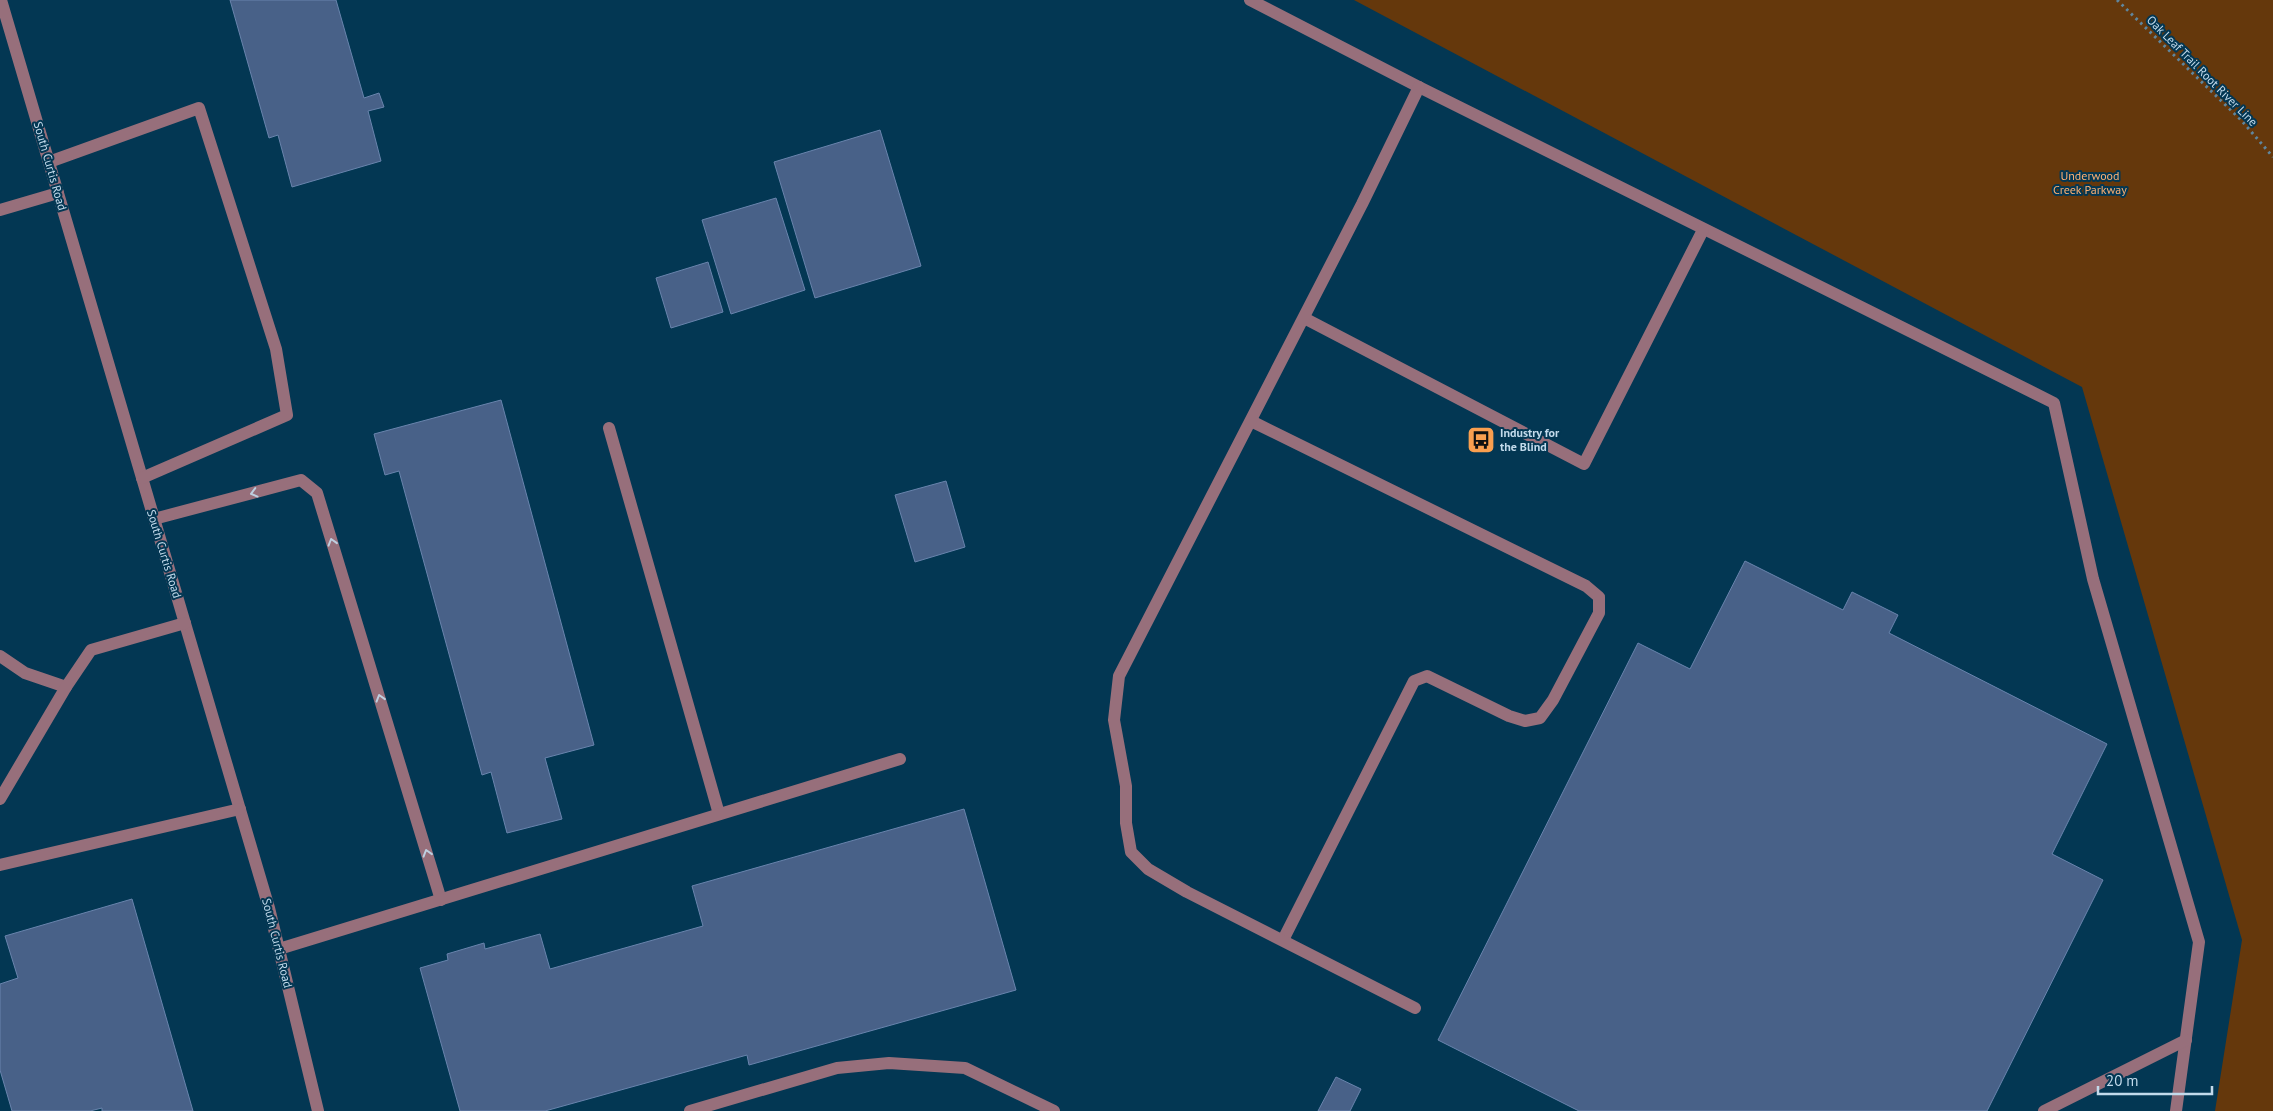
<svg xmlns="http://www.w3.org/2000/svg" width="2273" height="1111" font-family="'PT Sans',sans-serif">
<rect width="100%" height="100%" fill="#033753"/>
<path fill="#65380c" d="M1354 0H2273V1111H2215L2242 940 2082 387Z"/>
<g fill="#486188" stroke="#6984ad">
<path d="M230 0H336L364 98 379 93 384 107 368 111 381 161 292 187 278 135 269 138Z"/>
<path d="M880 130 921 266 815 298 774 162Z"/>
<path d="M776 198 805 290 731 314 702 220Z"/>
<path d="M708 262 723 312 671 328 656 278Z"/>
<path d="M501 400 594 745 545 758 562 819 507 833 491 772 482 775 399 471 385 475 374 434Z"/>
<path d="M946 481 965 547 915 562 895 495Z"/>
<path d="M1745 561 1843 610 1852 592 1898 615 1889 633 2107 744 2052 854 2103 880 1987 1111H1579L1438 1040 1638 643 1690 669Z"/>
<path d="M964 809 1016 990 749 1065 747 1055 545 1111H460L420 968 448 960 447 954 484 943 485 949 540 934 550 969 703 926 692 886Z"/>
<path d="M132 899 193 1111H102V1108L90 1111H12L0 1070V984L18 978 5 936Z"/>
<path d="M1336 1077 1361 1089 1350 1111H1318Z"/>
</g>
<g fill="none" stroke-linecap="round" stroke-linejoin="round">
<path stroke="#60869d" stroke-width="3" stroke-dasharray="2.5 4" stroke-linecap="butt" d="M2117 0 2242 121 2273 157"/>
<g stroke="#976f7b" stroke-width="12">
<path d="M1 0 269 908 318 1111"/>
<path d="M1250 0 1419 87 2054 403 2093 579 2199 942 2176 1111"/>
<path d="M49 162 199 108 276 349 287 415 142 478"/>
<path d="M0 210 58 193"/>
<path d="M1304 318 1584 464 1703 230"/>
<path d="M1251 421 1586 586 1599 597V613L1553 700 1540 718 1525 721 1509 716 1427 676 1414 681 1283 940"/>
<path d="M609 428 719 814"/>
<path d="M154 519 301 480 317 493 441 900"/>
<path d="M0 656 25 673 66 687"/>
<path d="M0 799 66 687 91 650 185 623"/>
<path d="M0 865 240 809"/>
<path d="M279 949 900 759"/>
<path d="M1415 1008 1187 892 1148 869 1131 852 1126 823V786L1114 720 1119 676 1362 204 1419 87"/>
<path d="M690 1111 837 1068 889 1063 965 1068 1054 1111"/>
<path d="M2044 1111 2186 1040"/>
</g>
</g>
<defs><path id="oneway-chevron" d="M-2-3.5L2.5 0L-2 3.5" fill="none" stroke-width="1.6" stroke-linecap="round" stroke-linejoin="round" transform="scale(1.25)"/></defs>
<g stroke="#becfe0">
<use href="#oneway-chevron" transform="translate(254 493) rotate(165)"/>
<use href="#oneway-chevron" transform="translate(332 542) rotate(-107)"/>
<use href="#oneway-chevron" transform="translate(380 698) rotate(-107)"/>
<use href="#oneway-chevron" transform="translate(427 853) rotate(-107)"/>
</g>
<defs>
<symbol id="bus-square" viewBox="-11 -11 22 22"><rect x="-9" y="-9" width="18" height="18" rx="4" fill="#fa9f4f" stroke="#033753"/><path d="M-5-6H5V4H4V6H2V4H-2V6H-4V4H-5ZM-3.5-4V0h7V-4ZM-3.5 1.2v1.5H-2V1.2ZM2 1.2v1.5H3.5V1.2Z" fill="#111"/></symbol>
</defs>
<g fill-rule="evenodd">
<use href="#bus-square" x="1465" y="424" width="32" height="32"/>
</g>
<g text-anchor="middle" stroke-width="4" stroke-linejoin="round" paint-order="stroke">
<g font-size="12" fill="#c2daeb" stroke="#033753">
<text transform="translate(2202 71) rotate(45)" y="4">Oak Leaf Trail Root River Line</text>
<text transform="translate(50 166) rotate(74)" y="4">South Curtis Road</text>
<text transform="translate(164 554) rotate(73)" y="4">South Curtis Road</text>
<text transform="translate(277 943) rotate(76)" y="4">South Curtis Road</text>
</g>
<g font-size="12" fill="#feb173" stroke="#033753">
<text x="2090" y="180">Underwood<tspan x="2090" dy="14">Creek Parkway</tspan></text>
</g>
<g font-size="12" font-weight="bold" fill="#c2daeb" stroke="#033753" text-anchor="start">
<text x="1500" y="437">Industry for<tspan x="1500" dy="14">the Blind</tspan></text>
</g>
</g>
<path d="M2098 1086v8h114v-8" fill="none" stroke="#c2daeb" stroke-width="2.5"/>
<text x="2106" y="1086" font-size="15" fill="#c2daeb" stroke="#033753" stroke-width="4" paint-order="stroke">20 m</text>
</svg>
